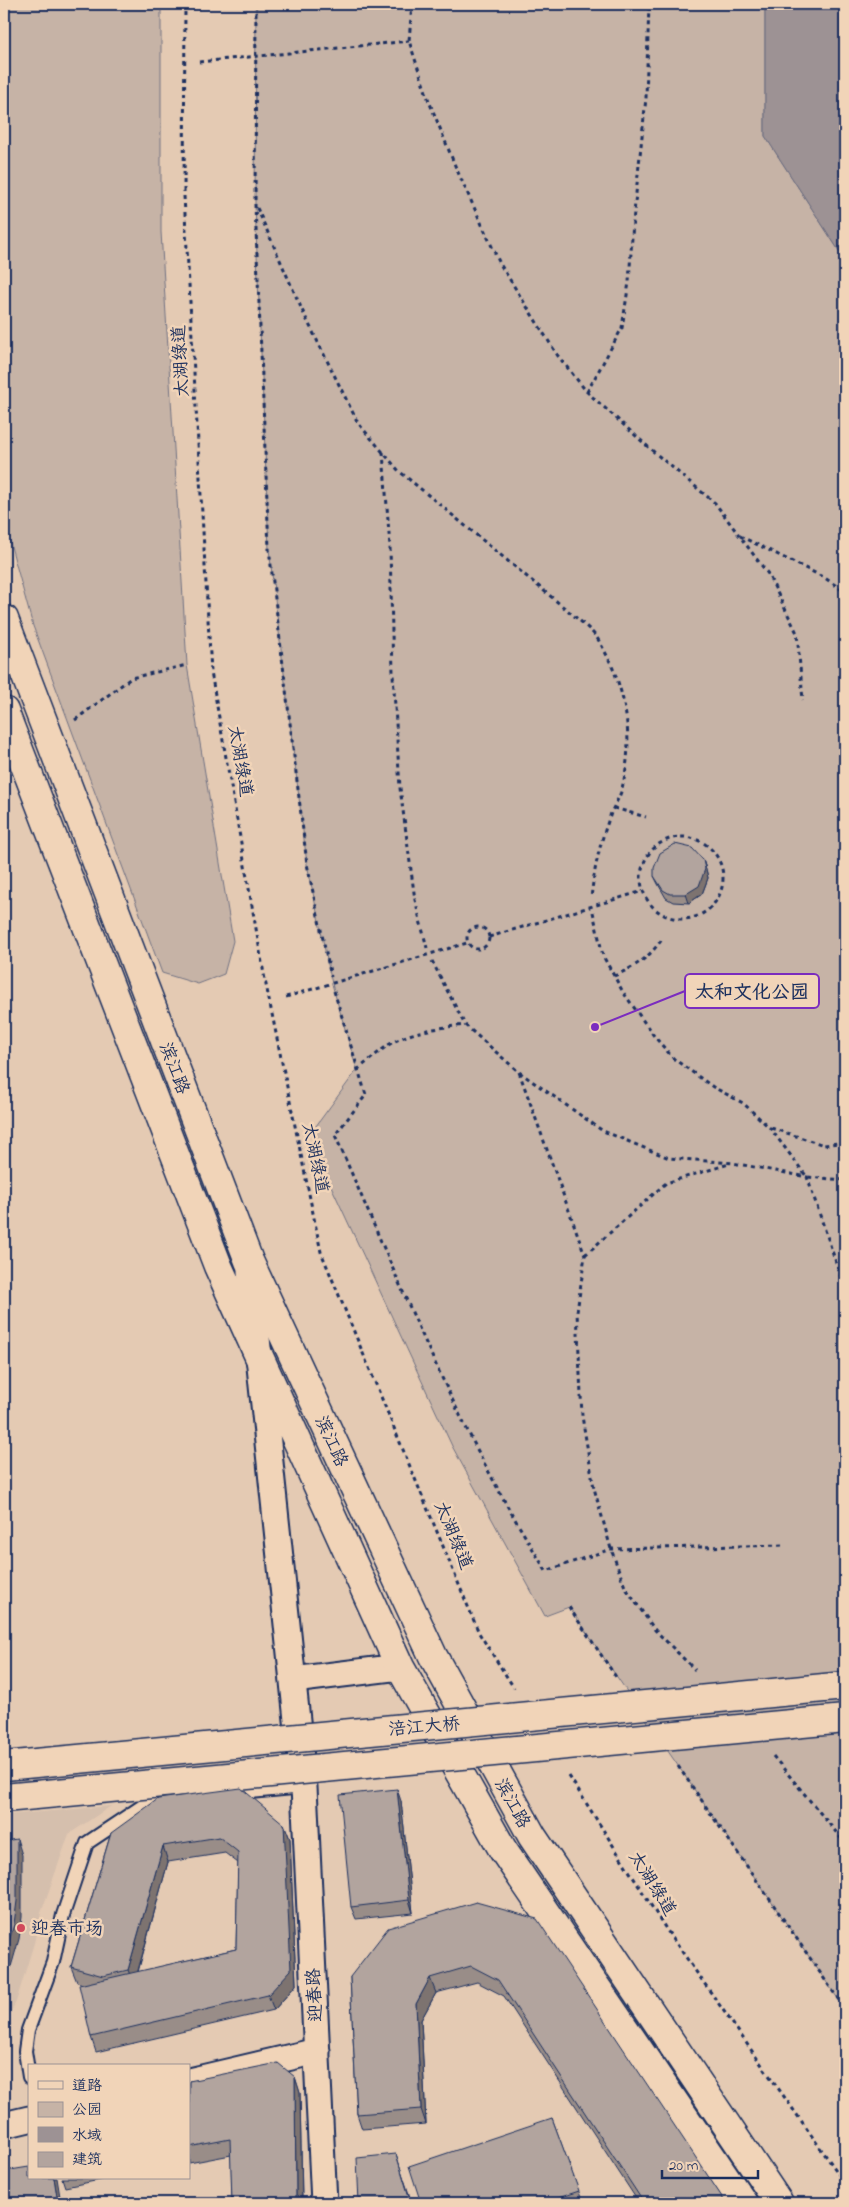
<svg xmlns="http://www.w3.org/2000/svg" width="849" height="2207" font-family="'Indie Flower','LXGW WenKai TC',sans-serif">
<rect width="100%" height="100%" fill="#e4cab3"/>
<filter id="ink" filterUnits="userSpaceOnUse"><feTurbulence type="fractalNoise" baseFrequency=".02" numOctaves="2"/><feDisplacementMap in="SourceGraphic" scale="10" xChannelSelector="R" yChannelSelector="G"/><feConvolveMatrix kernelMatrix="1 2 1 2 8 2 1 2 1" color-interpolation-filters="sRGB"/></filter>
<g filter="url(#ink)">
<path fill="#d5bfad" d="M111 1806 69 1834 41 1913 34 1943 16 2002 4 2025V2034V1815Z"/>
<g fill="#c6b3a6" stroke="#707182">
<path d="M4 4H161V232L187 665 233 941 224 974 198 984 162 973 33 626 4 521Z"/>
<path d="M256 4H765V136L845 260V2009L569 1607 545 1616 452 1446 319 1160 313 1130 357 1070 332 984 307 864 269 549 255 205Z"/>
</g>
<path fill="#9d9294" stroke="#696a7e" d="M765 4H845V260L765 136Z"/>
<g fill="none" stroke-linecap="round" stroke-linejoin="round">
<defs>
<g id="lane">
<path d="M230 1794 304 1787"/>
<path d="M29 2077 25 2051 28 2030 53 1962 63 1915 87 1843 147 1803 171 1800"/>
</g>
<g id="street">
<path d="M250 1271 304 1787 324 2203"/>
<path d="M293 1680 400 1667"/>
<path d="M189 2081 317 2051"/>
<path d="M4 2125 29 2119"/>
</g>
<g id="primary">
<path d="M4 619 249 1261 433 1656 532 1836 779 2203"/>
<path d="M4 711 218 1266 400 1667 503 1850 743 2203"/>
</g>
</defs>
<use href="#lane" stroke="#1b2f5e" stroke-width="16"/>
<use href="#street" stroke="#1b2f5e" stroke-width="29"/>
<use href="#primary" stroke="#1b2f5e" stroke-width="31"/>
<g stroke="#1b2f5e" stroke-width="3" stroke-dasharray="4 4" stroke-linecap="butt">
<path d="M185 4 184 196 211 672 265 980 321 1252 479 1633 514 1688"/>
<path d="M256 4 255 205 269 549 307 864 331 977"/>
<path d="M412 4 409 41 429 101 456 168 500 264 558 356 587 392 655 453 715 503 768 574 797 633 803 700"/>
<path d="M199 62 409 41"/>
<path d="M257 208 303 312 358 423 399 471 572 614C581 622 593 631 599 641 626 686 635 738 622 788 620 798 613 806 610 816 600 842 594 870 591 898"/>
<path d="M587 392 622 328 629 282 633 222 646 98 649 4"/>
<path d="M383 452 390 547 393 674 400 788 415 900 427 948"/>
<path d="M740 536 825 578 845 592"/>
<path d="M75 720 131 678 187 665"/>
<path d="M614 808 646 817"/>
<circle cx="682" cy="878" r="41"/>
<path d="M593 912 603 956 623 992 654 1036 674 1059 713 1087 743 1103 770 1128 807 1177 845 1180"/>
<circle cx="478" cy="938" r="11"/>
<path d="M489 937 643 891"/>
<path d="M432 961 465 1025 519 1072 603 1131 669 1158 733 1163 807 1177 845 1289"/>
<path d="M614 976C635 967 649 958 662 939"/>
<path d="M334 991 366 1095 335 1135C387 1254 436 1375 498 1489 513 1517 530 1544 546 1571L611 1549 786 1545"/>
<path d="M286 997 467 943"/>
<path d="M845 1008V1009"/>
<path d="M357 1070C368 1062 379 1051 390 1044 413 1030 439 1028 465 1025"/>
<path d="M519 1072 585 1255 577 1312 582 1416 594 1488 611 1549 625 1587 655 1630 695 1670"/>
<path d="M771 1128 824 1145 845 1142"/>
<path d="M585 1255 666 1183 729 1164"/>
<path d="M569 1607 616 1677"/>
<path d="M773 1756 845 1843"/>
<path d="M678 1766 845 2009"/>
<path d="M569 1776 666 1929 845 2183"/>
</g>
<use href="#lane" stroke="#f1d4b8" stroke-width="12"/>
<use href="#street" stroke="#f1d4b8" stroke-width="25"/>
<use href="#primary" stroke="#f1d4b8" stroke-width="28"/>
<defs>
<g id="primary-bridge">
<path d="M4 1766 845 1686"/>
<path d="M4 1798 845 1719"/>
</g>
</defs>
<use href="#primary-bridge" stroke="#1b2f5e" stroke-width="31" stroke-linecap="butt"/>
<use href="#primary-bridge" stroke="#f1d4b8" stroke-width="28"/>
</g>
<g fill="#998d88" stroke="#1b2f5e" fill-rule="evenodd">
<path d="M703 860 706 869 708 878 702 894 689 903 673 902 666 898 658 884 654 876Z"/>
<path d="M401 1801 413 1913 356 1919 351 1907Z"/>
<path d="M284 1824 290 1839 296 1985 274 2010 96 2052 91 2037 83 1984 77 1982 71 1967 111 1833ZM225 1853 238 1863 236 1949 138 1972 168 1862Z"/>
<path d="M476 1902 726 2203H639L504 1996 477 1982 436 1993 421 2020 426 2124 362 2129 357 2114 350 1977Z"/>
<path d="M295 2077 300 2093 302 2203H232L231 2155 189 2163V2081Z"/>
<path d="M552 2118 583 2203H421Z"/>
<path d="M62 2178H110L65 2187Z"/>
</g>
<g fill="#7d736f" stroke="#1b2f5e">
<path d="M703 860 706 869 708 878 702 894 689 903 686 894Z"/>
<path d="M397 1789 401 1801 413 1913 409 1900Z"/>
<path d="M284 1824 290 1839 296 1985 274 2010 268 1995Z"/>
<path d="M17 1839 22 1855V1917L19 1939 4 1991V1958Z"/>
<path d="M163 1846 168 1862 134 1985 128 1970Z"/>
<path d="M430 1978 436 1993 421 2020 426 2124 421 2109 416 2004Z"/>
<path d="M295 2077 300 2093 302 2203H296Z"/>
<path d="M396 2154 400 2167 412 2203H411Z"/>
<path d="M54 2178H57L61 2203H58Z"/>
</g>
<g fill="#b2a49e" stroke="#1b2f5e">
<path d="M675 844 692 848 703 860 705 869 699 886 686 894H670L663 890 654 876V868L660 853Z"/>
<path d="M241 1788 284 1824 291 1970 268 1995 91 2037 79 1985 236 1949 238 1852 219 1837 163 1846 128 1970 103 1976 71 1967 111 1833 158 1799Z"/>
<path d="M397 1789 409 1900 351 1907 340 1795Z"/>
<path d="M17 1839V1901L14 1924 4 1958V1841Z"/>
<path d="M476 1902 537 1919 726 2203H644L498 1980 471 1966 430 1978 416 2004 421 2109 357 2114 350 1977 388 1928Z"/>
<path d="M278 2063 295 2077 296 2203H232L230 2139 189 2147V2081Z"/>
<path d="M552 2118 579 2191 543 2203H421L409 2166Z"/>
<path d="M396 2154 411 2203H359L357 2158Z"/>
<path d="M29 2167V2178H54L58 2203H4V2171Z"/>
</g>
</g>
<circle fill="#d1495b" stroke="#f1d4b8" stroke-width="2" cx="21" cy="1928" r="5"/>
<g text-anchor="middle" stroke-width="5" stroke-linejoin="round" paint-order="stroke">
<g font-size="18" fill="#1b2f5e" stroke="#f1d4b8">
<text transform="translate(180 361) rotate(-93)" y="6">太湖绿道</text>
<text transform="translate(241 761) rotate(80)" y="6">太湖绿道</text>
<text transform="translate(175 1068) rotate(69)" y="6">滨江路</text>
<text transform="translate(316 1158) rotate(78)" y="6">太湖绿道</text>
<text transform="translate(332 1441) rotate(65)" y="6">滨江路</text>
<text transform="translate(454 1535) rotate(67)" y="6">太湖绿道</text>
<text transform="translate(424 1726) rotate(-5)" y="6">涪江大桥</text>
<text transform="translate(513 1803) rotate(61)" y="6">滨江路</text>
<text transform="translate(653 1883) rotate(58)" y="6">太湖绿道</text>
<text transform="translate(314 1995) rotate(-93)" y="6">迎春路</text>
</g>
<g font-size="18" fill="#1b2f5e" stroke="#f1d4b8" text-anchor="start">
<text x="31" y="1934">迎春市场</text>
</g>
</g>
<path fill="none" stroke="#7b2cbf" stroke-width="2" d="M595 1027L685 991"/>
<circle fill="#7b2cbf" stroke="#f1d4b8" stroke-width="2" cx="595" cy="1027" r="5"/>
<rect fill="#f1d4b8" stroke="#7b2cbf" stroke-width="2" x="685" y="974" width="134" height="34" rx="5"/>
<g font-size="19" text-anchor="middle" font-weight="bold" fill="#1b2f5e">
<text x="752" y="998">太和文化公园</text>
</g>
<rect width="849" height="2207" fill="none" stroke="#f1d4b8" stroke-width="20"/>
<rect x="10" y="10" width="829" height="2187" fill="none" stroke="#1b2f5e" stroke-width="2" filter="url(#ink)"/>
<rect x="28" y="2064" width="162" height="115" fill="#f1d4b8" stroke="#9b9294"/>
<rect x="38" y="2081" width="25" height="8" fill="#f1d4b8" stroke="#9b9294"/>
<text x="72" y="2090" font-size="15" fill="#1b2f5e">道路</text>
<rect x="38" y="2102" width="25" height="15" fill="#c6b3a6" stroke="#9b9294"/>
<text x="72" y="2114" font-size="15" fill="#1b2f5e">公园</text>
<rect x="38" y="2127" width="25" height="15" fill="#9d9294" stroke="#9b9294"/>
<text x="72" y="2140" font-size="15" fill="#1b2f5e">水域</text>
<rect x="38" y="2152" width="25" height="15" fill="#b2a49e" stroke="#9b9294"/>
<text x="72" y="2164" font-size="15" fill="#1b2f5e">建筑</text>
<path d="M662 2170v8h96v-8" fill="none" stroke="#1b2f5e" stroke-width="2.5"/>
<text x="669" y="2170" font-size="15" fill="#1b2f5e" stroke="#f1d4b8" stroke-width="4" paint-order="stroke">20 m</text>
</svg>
